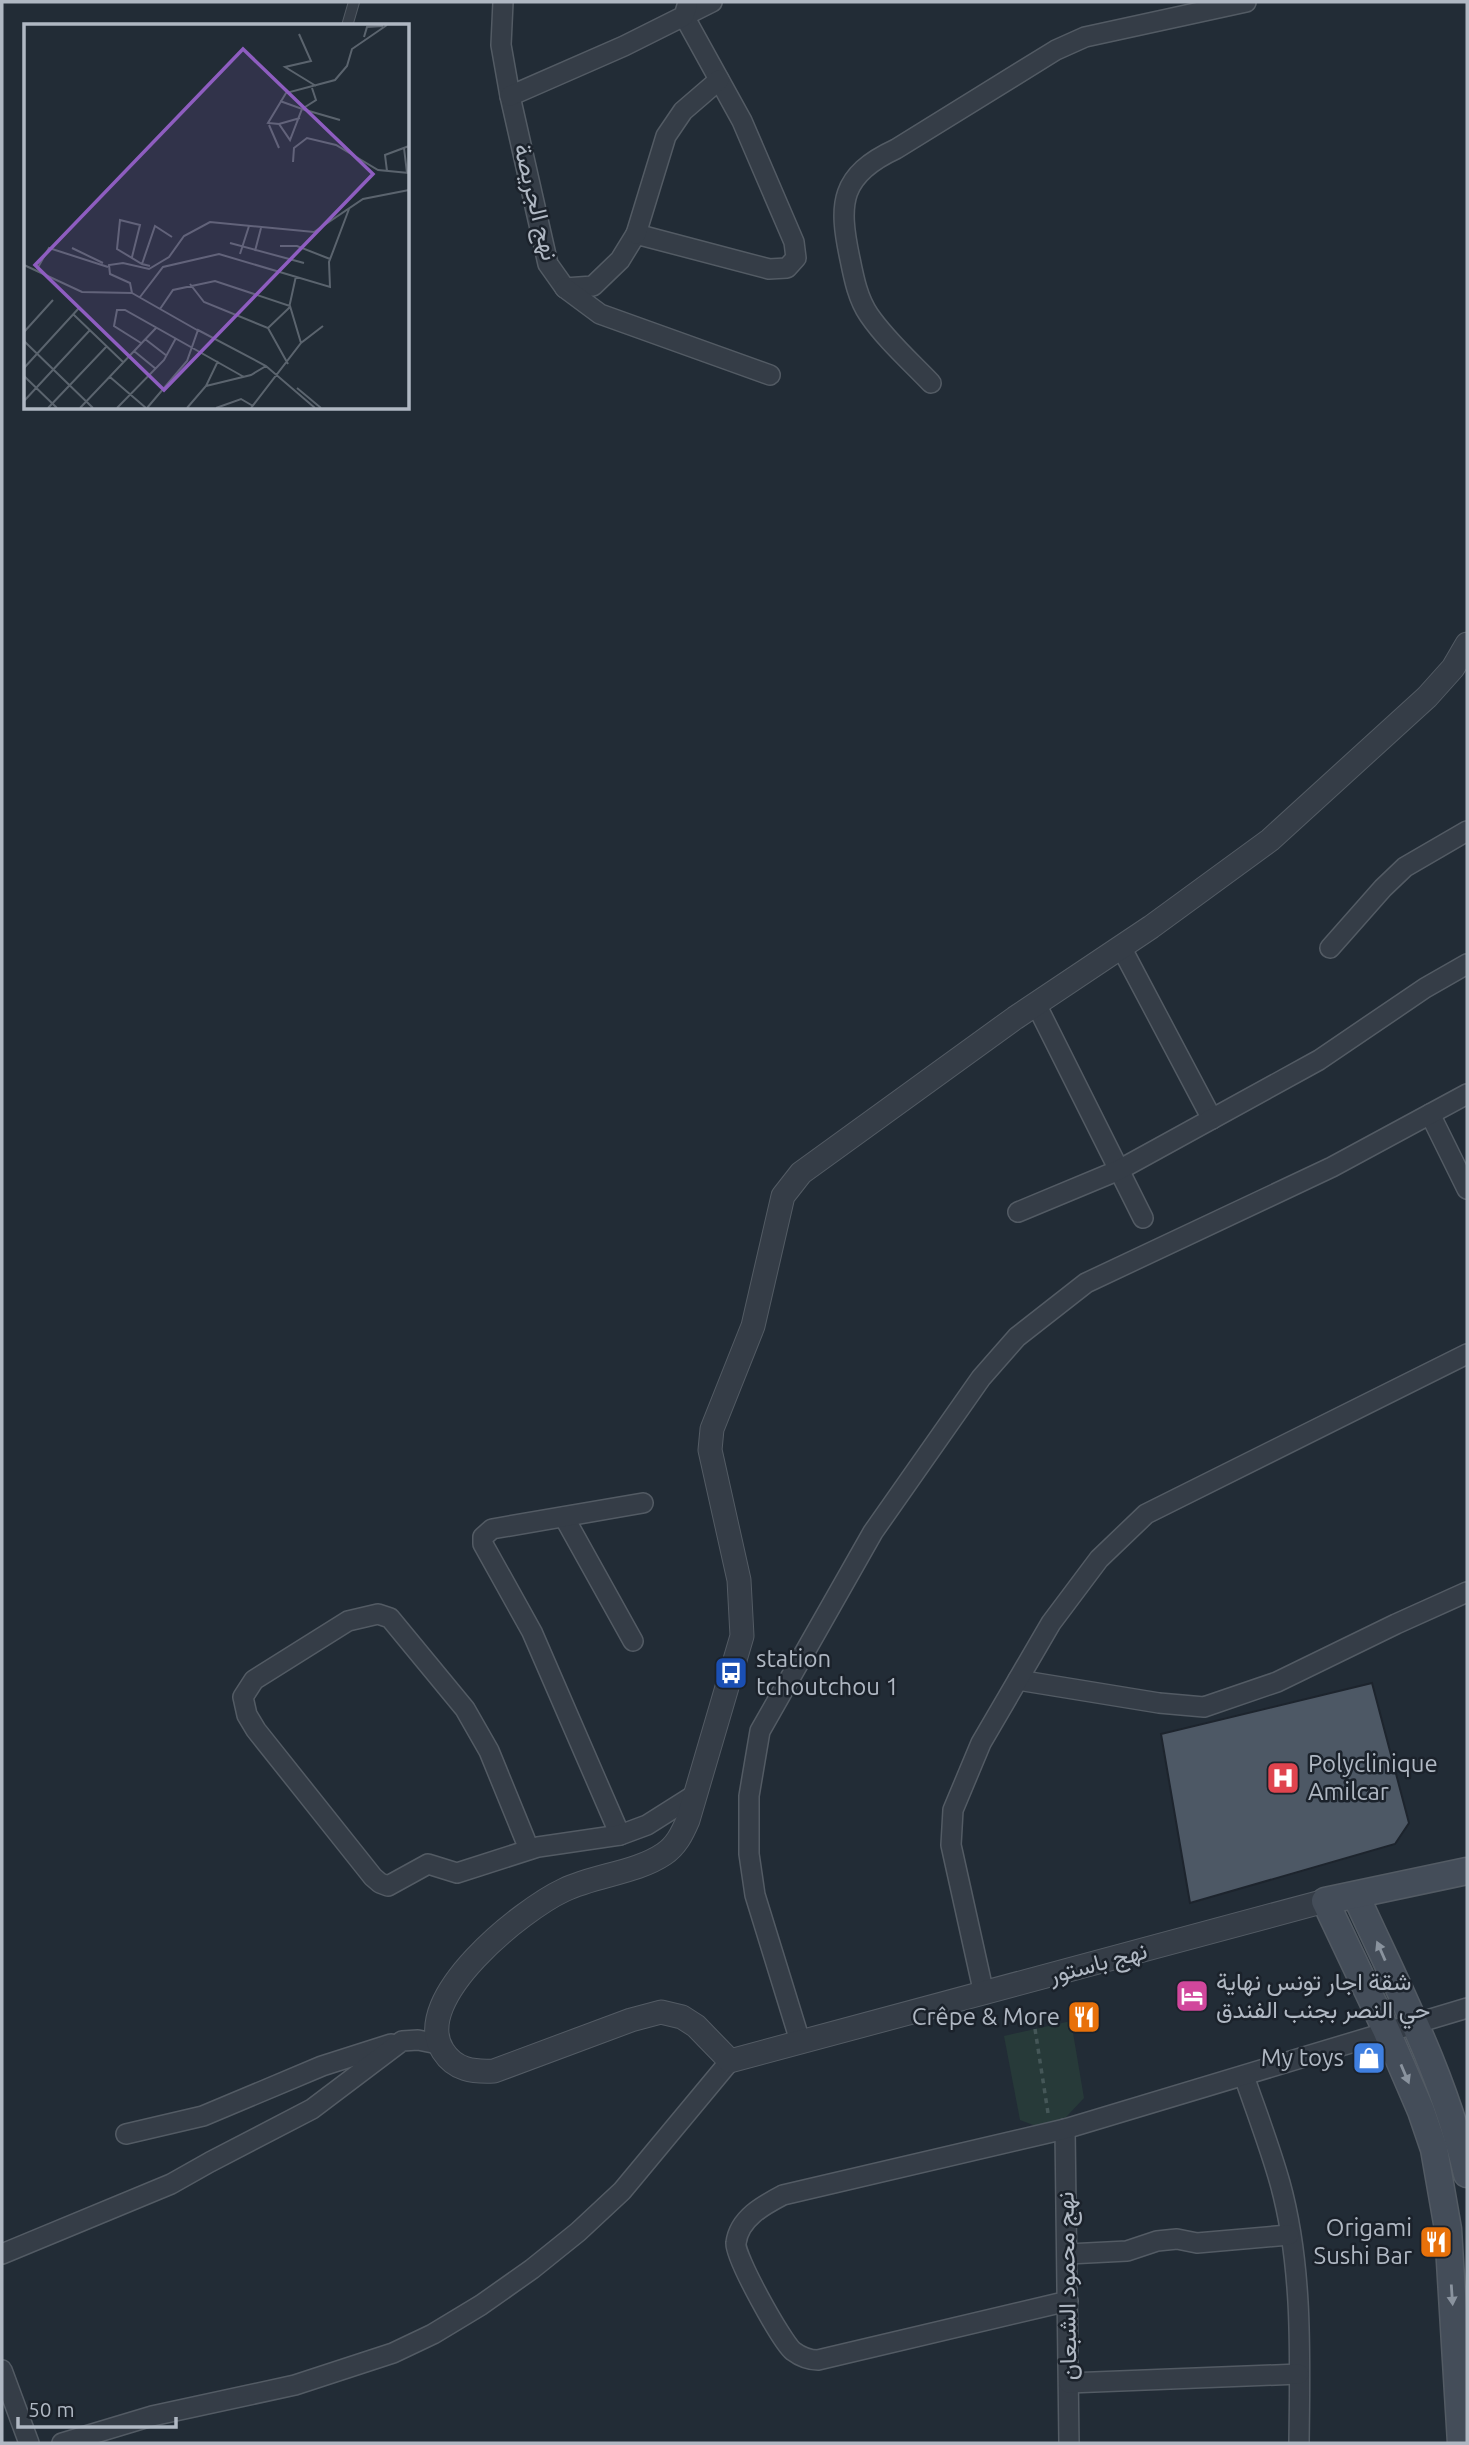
<svg xmlns="http://www.w3.org/2000/svg" width="1469" height="2445" font-family="Ubuntu,Vazirmatn,sans-serif">
<rect width="100%" height="100%" fill="#222c36"/>
<path fill="#273a39" d="M1071 2021 1084 2098 1052 2132 1020 2120 1004 2036Z"/>
<path fill="#4d5865" stroke="#1d242d" stroke-width="2" d="M1372 1683 1409 1823 1395 1844 1190 1903 1161 1734Z"/>
<g fill="none" stroke-linecap="round" stroke-linejoin="round">
<defs>
<path id="service" d="M347 26 354 2"/>
<g id="minor">
<path d="M503 2 501 45 510 96 548 264 565 288 593 286 620 260 636 234 769 269 787 268 796 258 794 242 742 121 684 16 712 2"/>
<path d="M510 96 624 46 684 16 687 6"/>
<path d="M636 234 666 136 683 111 719 80"/>
<path d="M565 288 600 314 770 375"/>
<path d="M931 383C910 361 886 340 869 315 858 299 854 279 850 259 838 203 840 175 896 149L1056 50 1085 37 1246 2"/>
<path d="M1121 947 1212 1119"/>
<path d="M1330 948 1383 888 1405 867 1467 831"/>
<path d="M1036 1004 1143 1218"/>
<path d="M1430 1114 1467 1189"/>
<path d="M1018 1212 1119 1170 1319 1060 1425 988 1467 964"/>
<path d="M564 1517 633 1641"/>
<path d="M1018 1680 1159 1703 1204 1707 1277 1682 1396 1624 1467 1592"/>
<path d="M620 1835 532 1632 483 1544V1537L492 1529 643 1503"/>
<path d="M529 1849 489 1751 465 1709 390 1618 378 1614 348 1621 254 1680 243 1697 247 1715 256 1730 373 1877 380 1883 388 1886 428 1864 457 1873 538 1847 620 1835 647 1825 696 1794"/>
<path d="M984 1994 951 1845 953 1810 981 1743 1051 1623 1099 1559 1146 1514 1467 1354"/>
<path d="M800 2041 755 1895 749 1854V1796L760 1731 873 1532 981 1378 1017 1337 1086 1283 1332 1167 1467 1094"/>
<path d="M1244 2076C1256 2111 1270 2147 1280 2183 1303 2266 1300 2357 1299 2443"/>
<path d="M1065 2129 1069 2443"/>
<path d="M126 2134 203 2116 322 2066 391 2044"/>
<path d="M2 2254 171 2184 210 2162 312 2109 402 2041 418 2040 438 2044"/>
<path d="M1068 2254 1127 2251 1157 2241 1177 2239 1197 2243 1289 2235"/>
<path d="M1068 2301 818 2360C809 2360 801 2357 793 2351 782 2342 734 2256 736 2243 739 2218 764 2205 783 2195L1065 2129 1467 2008"/>
<path d="M2 2370 29 2443"/>
<path d="M1069 2383 1299 2374"/>
<path d="M62 2443 152 2416 295 2385 393 2353 433 2334 481 2305 532 2269 578 2232 622 2191 730 2061"/>
</g>
<path id="tertiary" d="M1325 1901 730 2061 696 2026 682 2017 661 2012 631 2020 494 2071C473 2072 455 2070 443 2051 409 1999 523 1909 564 1890 595 1875 636 1873 664 1854 676 1846 682 1834 688 1820L742 1636 739 1580 710 1450 712 1429 753 1326 783 1196 801 1173 1015 1018 1151 927 1270 840 1427 697 1453 668 1467 644"/>
<g id="secondary">
<path d="M1356 1896C1397 1986 1445 2077 1467 2174"/>
<path d="M1461 2443 1448 2229 1434 2149 1421 2111 1387 2032 1325 1901 1467 1871"/>
</g>
</defs>
<use href="#service" stroke="#535b64" stroke-width="12"/>
<use href="#minor" stroke="#535b64" stroke-width="22"/>
<use href="#tertiary" stroke="#535b64" stroke-width="25"/>
<use href="#secondary" stroke="#535b64" stroke-width="29"/>
<path stroke="#455758" stroke-width="3.5" stroke-dasharray="5 5" stroke-linecap="butt" d="M1035 2029 1048 2113"/>
<use href="#service" stroke="#353d47" stroke-width="10"/>
<use href="#minor" stroke="#353d47" stroke-width="19"/>
<use href="#tertiary" stroke="#353d47" stroke-width="23"/>
<use href="#secondary" stroke="#444d59" stroke-width="26"/>
</g>
<defs><path id="oneway-solid" d="M-6-.8H1V-3.2L6.5 0L1 3.2V.8H-6Z" transform="scale(1.75)"/></defs>
<g fill="#8a939e">
<use href="#oneway-solid" transform="translate(1381 1951) rotate(-114)"/>
<use href="#oneway-solid" transform="translate(1405 2074) rotate(67)"/>
<use href="#oneway-solid" transform="translate(1452 2295) rotate(86)"/>
</g>
<defs>
<symbol id="bus-square" viewBox="-11 -11 22 22"><rect x="-9" y="-9" width="18" height="18" rx="4" fill="#1a4fb4" stroke="#1b222b"/><path d="M-5-6H5V4H4V6H2V4H-2V6H-4V4H-5ZM-3.5-4V0h7V-4ZM-3.5 1.2v1.5H-2V1.2ZM2 1.2v1.5H3.5V1.2Z" fill="#fff"/></symbol>
<symbol id="hospital-square" viewBox="-11 -11 22 22"><rect x="-9" y="-9" width="18" height="18" rx="4" fill="#e0444e" stroke="#1b222b"/><path d="M-5-5h3v3.5h4V-5h3V5h-3V1.5h-4V5h-3Z" fill="#fff"/></symbol>
<symbol id="hotel-square" viewBox="-11 -11 22 22"><rect x="-9" y="-9" width="18" height="18" rx="4" fill="#d1479c" stroke="#1b222b"/><path d="M-6-4.5h1.5V1H6V5H4.5V3h-9V5H-6ZM-4 0a1.8 1.8 0 1 1 3.6 0ZM.5 0V-2.5h3Q6-2.5 6 0Z" fill="#fff"/></symbol>
<symbol id="restaurant-square" viewBox="-11 -11 22 22"><rect x="-9" y="-9" width="18" height="18" rx="4" fill="#e8710a" stroke="#1b222b"/><path d="M-5-6h1v4h1v-4h1v4h1v-4h1v5L-1.5 .5V6h-2V.5L-5-1ZM5-6V6H3V1.5H1.5Q1.5-4 5-6Z" fill="#fff"/></symbol>
<symbol id="shop-square" viewBox="-11 -11 22 22"><rect x="-9" y="-9" width="18" height="18" rx="4" fill="#3f7fe0" stroke="#1b222b"/><path d="M-5-2.5h2.3a2.7 3.5 0 0 1 5.4 0H5L5.5 6h-11ZM-1.5-2.5h3a1.5 2.3 0 0 0-3 0Z" fill="#fff"/></symbol>
</defs>
<g fill-rule="evenodd">
<use href="#bus-square" x="712" y="1654" width="38" height="38"/>
<use href="#hospital-square" x="1264" y="1759" width="38" height="38"/>
<use href="#hotel-square" x="1173" y="1977" width="38" height="38"/>
<use href="#restaurant-square" x="1065" y="1998" width="38" height="38"/>
<use href="#shop-square" x="1350" y="2039" width="38" height="38"/>
<use href="#restaurant-square" x="1417" y="2223" width="38" height="38"/>
</g>
<g text-anchor="middle" stroke-width="5" stroke-linejoin="round" paint-order="stroke">
<g font-size="24" fill="#b0b8c3" stroke="#1b222b">
<text transform="translate(536 202) rotate(76)" y="8">نهج الجريصة</text>
<text transform="translate(1098 1963) rotate(-15)" y="8">نهج باستور</text>
<text transform="translate(1067 2286) rotate(-91)" y="8">نهج محمود الشبعان</text>
</g>
<g font-size="24" fill="#b0b8c3" stroke="#1b222b" text-anchor="start">
<text x="756" y="1667">station<tspan x="756" dy="28">tchoutchou 1</tspan></text>
<text x="1308" y="1772">Polyclinique<tspan x="1308" dy="28">Amilcar</tspan></text>
<text x="1216" y="1990">شقة اجار تونس نهاية<tspan x="1216" dy="28">حي النصر بجنب الفندق</tspan></text>
<text x="1060" y="2025" text-anchor="end">Crêpe &amp; More</text>
<text x="1344" y="2066" text-anchor="end">My toys</text>
<text x="1412" y="2236" text-anchor="end">Origami<tspan x="1412" dy="28">Sushi Bar</tspan></text>
</g>
</g>
<g transform="translate(24 24)">
<rect width="385" height="385" fill="#222c36"/>
<path fill="none" stroke="#5b646e" stroke-width="2" d="M275 10 287 37 261 43 292 62M340 13 343 3 359 2M256 77 278 85 292 76 288 64M316 96 278 85 266 116 255 100 244 99 262 69 311 56 323 42 328 25 363 1M255 100 276 94M245 101 255 124M380 124 383 149M269 138 270 124 283 114 312 121 354 146 385 149M363 147 361 131 385 122M206 219 280 239M256 222H273L306 235M48 224 79 239M231 227 237 204M216 230 225 202M108 233 116 201 96 196 93 225 118 240 126 242M118 240 131 202 148 213M0 241 58 268 108 269M13 245 25 224 84 243M166 260 180 278 244 304 264 340M108 269 106 259 86 250 85 241 99 239 125 245 145 233 160 212 186 198 290 208 339 175 385 166M108 269 173 306M116 273 139 243 195 230 306 263 305 238 325 185M136 285 149 266 191 257 266 282 277 319M49 290 99 338M244 304 265 284 272 252M0 308 29 276M121 315 143 332M0 317 69 384M117 319 90 302 93 286H101L220 353M110 327 132 345M0 344 55 284M0 352 33 384M86 353 122 384M182 362 227 351 242 342M273 364 297 384M0 377 66 306M24 384 83 322M56 384 132 304M93 384 140 336 152 314M123 384 163 337 174 306 242 342 291 384M163 384 182 362 194 337M192 384 217 375 229 382M227 384 277 319 299 302"/>
<path fill="#8e5dc0" fill-opacity="0.15" stroke="#8e5dc0" stroke-width="3.5" d="M219 25 349 150 140 366 11 241Z"/>
<rect width="385" height="385" fill="none" stroke="#b0b8c3" stroke-width="3.5"/>
</g>
<rect width="1469" height="2445" fill="none" stroke="#b0b8c3" stroke-width="7"/>
<path d="M18 2417v10h158v-10" fill="none" stroke="#b0b8c3" stroke-width="3.5"/>
<text x="28" y="2417" font-size="21" fill="#b0b8c3" stroke="#1b222b" stroke-width="5" paint-order="stroke">50 m</text>
</svg>
